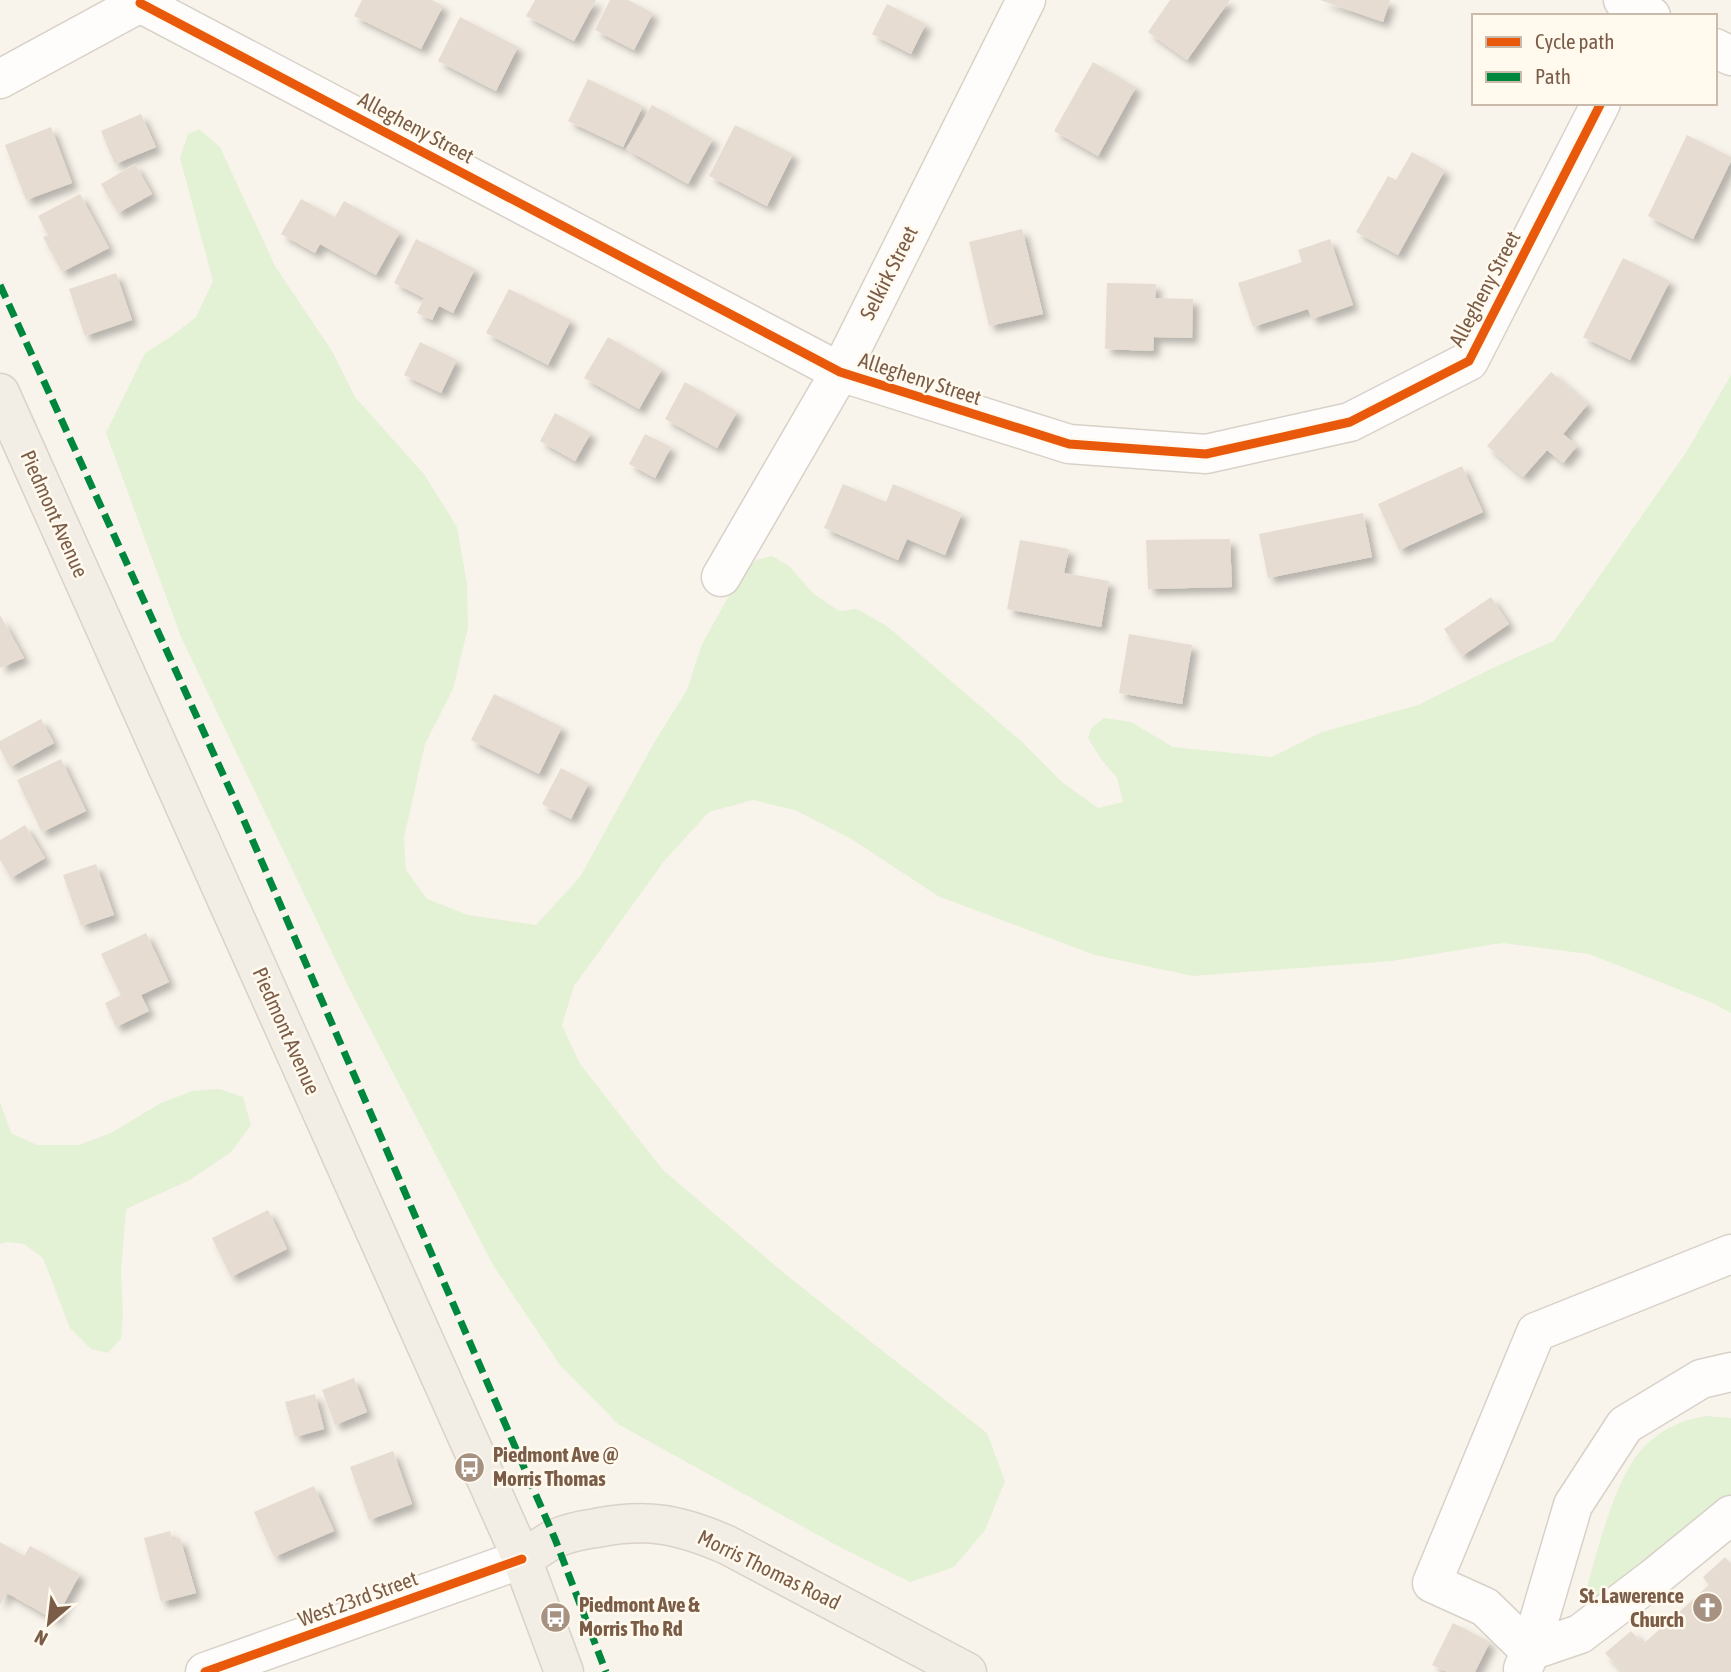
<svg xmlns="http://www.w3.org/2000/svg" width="1731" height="1672" font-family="'Asap Condensed',sans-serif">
<defs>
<filter id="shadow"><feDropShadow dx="6" dy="6" stdDeviation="3.5" flood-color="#0004"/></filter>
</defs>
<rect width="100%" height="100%" fill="#f9f4eb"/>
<g fill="#e3f1d4">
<path d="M199 129 220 147 275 266 332 351 355 397 424 474 457 527 467 584 468 628 453 689 425 744 404 838 406 870 427 899 468 915 536 925 580 877 655 741 687 690 702 644 739 578 756 560 772 556 789 566 814 594 839 611 857 609 887 626 1022 742 1062 782 1098 808 1123 802 1117 778 1101 759 1088 738 1092 727 1104 718 1131 722 1173 747 1272 757 1322 732 1418 705 1499 665 1554 641 1687 451 1731 375V1013L1713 1003 1589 954 1502 943 1392 961 1193 976 1095 955 938 896 853 840 795 810 753 800 709 812 665 860 574 986 562 1025 580 1064 663 1170 785 1274 987 1433 1005 1481 985 1530 954 1567 910 1582 836 1545 618 1424 560 1365 493 1265 349 988 181 637 106 433 145 353 169 338 196 317 213 281 180 158 188 134Z"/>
<path d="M219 1089 243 1097 251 1125 231 1152 190 1180 126 1209 121 1271 123 1315 121 1338 108 1353 91 1349 70 1328 43 1258 24 1244 7 1242 0 1244V1102L11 1133 37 1145H79L111 1133 161 1103 192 1091Z"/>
<path d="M1706 1416 1731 1418V1495L1725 1503 1590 1609 1585 1605 1584 1597C1596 1557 1615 1475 1644 1447 1661 1429 1682 1420 1706 1416Z"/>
</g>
<g fill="#e6dcd2" filter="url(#shadow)">
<path d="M362 0H432L443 6 421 49 354 16Z"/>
<path d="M535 0H596L574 41 526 16Z"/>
<path d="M610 0H628L653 13 634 50 595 30Z"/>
<path d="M1170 0H1230L1187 60 1148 32Z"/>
<path d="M1320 0H1390L1383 22Z"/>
<path d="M887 4 926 24 911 54 872 34Z"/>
<path d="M460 17 518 47 496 91 438 61Z"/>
<path d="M1093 62 1136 87 1098 156 1054 131Z"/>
<path d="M588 79 643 106 623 147 568 121Z"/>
<path d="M652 105 713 139 688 184 626 149Z"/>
<path d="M141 114 156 147 115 164 101 131Z"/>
<path d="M735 125 793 154 767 206 709 176Z"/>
<path d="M51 127 72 183 26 200 5 145Z"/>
<path d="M1687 135 1731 157V161L1693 239 1648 216Z"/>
<path d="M1412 152 1445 170 1398 255 1356 232 1388 176 1396 180Z"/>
<path d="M135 164 152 194 118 213 101 184Z"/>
<path d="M80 194 109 248 62 272 43 237 48 235 38 216Z"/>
<path d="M301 199 335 217 344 201 400 232 376 275 320 244 315 253 281 234Z"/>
<path d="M1022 229 1043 314 989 326 969 242Z"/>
<path d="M416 239 475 269 453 313 439 306 432 320 417 313 424 298 394 283Z"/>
<path d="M1330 239 1353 305 1312 319 1308 309 1253 327 1238 283 1302 262 1298 250Z"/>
<path d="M1623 258 1670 281 1630 360 1583 337Z"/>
<path d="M116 273 132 320 85 336 69 289Z"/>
<path d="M1107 283 1156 284 1155 298 1193 299 1192 338 1154 337 1153 351 1105 349Z"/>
<path d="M509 289 571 320 548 365 486 333Z"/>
<path d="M608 337 662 369 639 409 584 378Z"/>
<path d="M420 342 457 360 441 393 404 375Z"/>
<path d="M1551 372 1588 404 1563 434 1577 446 1563 463 1547 450 1523 477 1487 446Z"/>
<path d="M685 382 737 412 717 448 665 419Z"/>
<path d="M555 413 591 433 575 461 540 441Z"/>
<path d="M645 434 671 447 655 478 629 464Z"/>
<path d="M1462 466 1483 512 1399 550 1378 504Z"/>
<path d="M843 484 886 502 893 484 962 513 945 555 907 539 898 560 824 528Z"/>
<path d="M1363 513 1372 557 1268 578 1259 534Z"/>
<path d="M1230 539 1232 587 1148 589 1146 540Z"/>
<path d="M1020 540 1069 549 1064 573 1109 581 1101 627 1007 609Z"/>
<path d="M1491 597 1509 624 1462 656 1444 629Z"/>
<path d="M0 615 24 658 0 668Z"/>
<path d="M1129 634 1192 645 1182 704 1119 693Z"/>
<path d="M494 694 562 727 539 774 471 740Z"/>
<path d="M41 719 54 743 10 767 0 749V741Z"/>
<path d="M61 759 86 811 42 832 17 780Z"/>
<path d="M561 768 589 783 571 819 542 804Z"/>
<path d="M25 825 45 858 11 878 0 860V840Z"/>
<path d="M96 864 114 915 81 926 63 875Z"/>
<path d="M146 933 169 982 141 995 149 1011 116 1027 105 1003 121 995 101 954Z"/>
<path d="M268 1210 287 1249 231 1277 212 1238Z"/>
<path d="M354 1378 367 1412 335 1425 322 1390Z"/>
<path d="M315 1394 324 1429 295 1437 285 1402Z"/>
<path d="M393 1451 412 1504 369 1520 350 1467Z"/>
<path d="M314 1486 334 1531 274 1557 254 1512Z"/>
<path d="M170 1531 172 1540 180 1538 196 1593 161 1602 144 1538Z"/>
<path d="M0 1542 24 1556 30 1546 80 1574 55 1620 7 1593 0 1605Z"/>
<path d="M1725 1557 1731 1563V1672H1623L1605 1653 1631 1631 1643 1644 1709 1585 1703 1577Z"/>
<path d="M1453 1623 1490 1642 1475 1672H1447L1432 1665Z"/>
</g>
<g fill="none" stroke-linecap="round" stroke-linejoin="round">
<defs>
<g id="minor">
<path d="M1623 0 1651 16"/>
<path d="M140 3 840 372 1069 444 1206 454 1350 422 1469 361 1601 103"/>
<path d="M1715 48 1731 56"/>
<path d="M0 79 140 3 141 0"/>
<path d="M721 577 840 372 1026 0"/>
<path d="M1731 1254 1536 1332 1432 1583 1485 1607 1530 1651 1580 1634 1655 1577 1731 1515"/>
<path d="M1523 1669 1530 1651 1573 1505 1625 1425 1701 1379 1731 1372"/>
<path d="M205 1672 522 1559"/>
</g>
<g id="major">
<path d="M0 393 522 1559 564 1672"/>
<path d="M522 1559C533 1553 543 1545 554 1539 567 1533 582 1530 596 1528 648 1518 679 1524 727 1545L967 1672"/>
</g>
</defs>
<use href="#minor" stroke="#d8d1c9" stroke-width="41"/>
<use href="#major" stroke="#dad1c8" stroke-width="41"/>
<use href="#minor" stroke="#fefdfc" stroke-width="38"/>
<use href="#major" stroke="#f3eee5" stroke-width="38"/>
<path stroke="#00873e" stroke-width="7" stroke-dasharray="14 7" stroke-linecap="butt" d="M0 285 242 816 555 1539 606 1672"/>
<defs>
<g id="cycleway">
<path d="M140 3 840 372 1069 444 1206 454 1350 422 1469 361 1601 103"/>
<path d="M205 1672 522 1559"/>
</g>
</defs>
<use href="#cycleway" stroke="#fff9ee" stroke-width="13"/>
<use href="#cycleway" stroke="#e8590c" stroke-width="9"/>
</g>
<defs>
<symbol id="bus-disc" viewBox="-11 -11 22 22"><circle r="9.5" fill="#a79180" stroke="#fff9ee"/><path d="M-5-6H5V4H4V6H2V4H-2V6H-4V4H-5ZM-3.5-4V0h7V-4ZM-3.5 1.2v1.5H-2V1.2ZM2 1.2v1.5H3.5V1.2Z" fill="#fff"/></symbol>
<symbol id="church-disc" viewBox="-11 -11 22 22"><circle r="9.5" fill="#a79180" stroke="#fff9ee"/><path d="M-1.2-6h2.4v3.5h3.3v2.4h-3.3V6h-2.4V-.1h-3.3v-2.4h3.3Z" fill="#fff"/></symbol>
</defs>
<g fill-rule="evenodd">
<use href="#bus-disc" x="452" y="1450" width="35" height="35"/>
<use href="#church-disc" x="1690" y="1590" width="35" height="35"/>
<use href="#bus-disc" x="538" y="1600" width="35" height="35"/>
</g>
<g text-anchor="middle" stroke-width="5" stroke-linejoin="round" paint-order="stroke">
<g font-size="21" fill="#7b5c47" stroke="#fff9ee">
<text transform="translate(416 128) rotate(28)" y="7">Allegheny Street</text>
<text transform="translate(889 273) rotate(-63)" y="7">Selkirk Street</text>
<text transform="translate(1485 289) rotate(-62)" y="7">Allegheny Street</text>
<text transform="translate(920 379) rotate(18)" y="7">Allegheny Street</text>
<text transform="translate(54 514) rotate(66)" y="7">Piedmont Avenue</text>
<text transform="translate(286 1031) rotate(66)" y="7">Piedmont Avenue</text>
<text transform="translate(769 1570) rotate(26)" y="7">Morris Thomas Road</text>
<text transform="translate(358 1599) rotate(-20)" y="7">West 23rd Street</text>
</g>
<g font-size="21" font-weight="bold" fill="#7b5c47" stroke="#fff9ee" text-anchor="start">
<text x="493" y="1462">Piedmont Ave @<tspan x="493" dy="24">Morris Thomas</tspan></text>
<text x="1684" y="1603" text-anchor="end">St. Lawerence<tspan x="1684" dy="24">Church</tspan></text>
<text x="579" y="1612">Piedmont Ave &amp;<tspan x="579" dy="24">Morris Tho Rd</tspan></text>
</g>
</g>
<rect x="1472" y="14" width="245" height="91" fill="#fff9ee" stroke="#cabaab" stroke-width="2"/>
<rect x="1486" y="37" width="35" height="10" fill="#e8590c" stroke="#cabaab" stroke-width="2"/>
<text x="1535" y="49" font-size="21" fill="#7b5c47">Cycle path</text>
<rect x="1486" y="72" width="35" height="10" fill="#00873e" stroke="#cabaab" stroke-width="2"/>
<text x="1535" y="84" font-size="21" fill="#7b5c47">Path</text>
<g transform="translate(49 1623) rotate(208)" stroke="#fff9ee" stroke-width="5" paint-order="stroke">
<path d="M0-5L12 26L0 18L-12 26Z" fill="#7b5c47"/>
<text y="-10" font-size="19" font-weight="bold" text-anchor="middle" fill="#7b5c47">N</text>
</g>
</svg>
